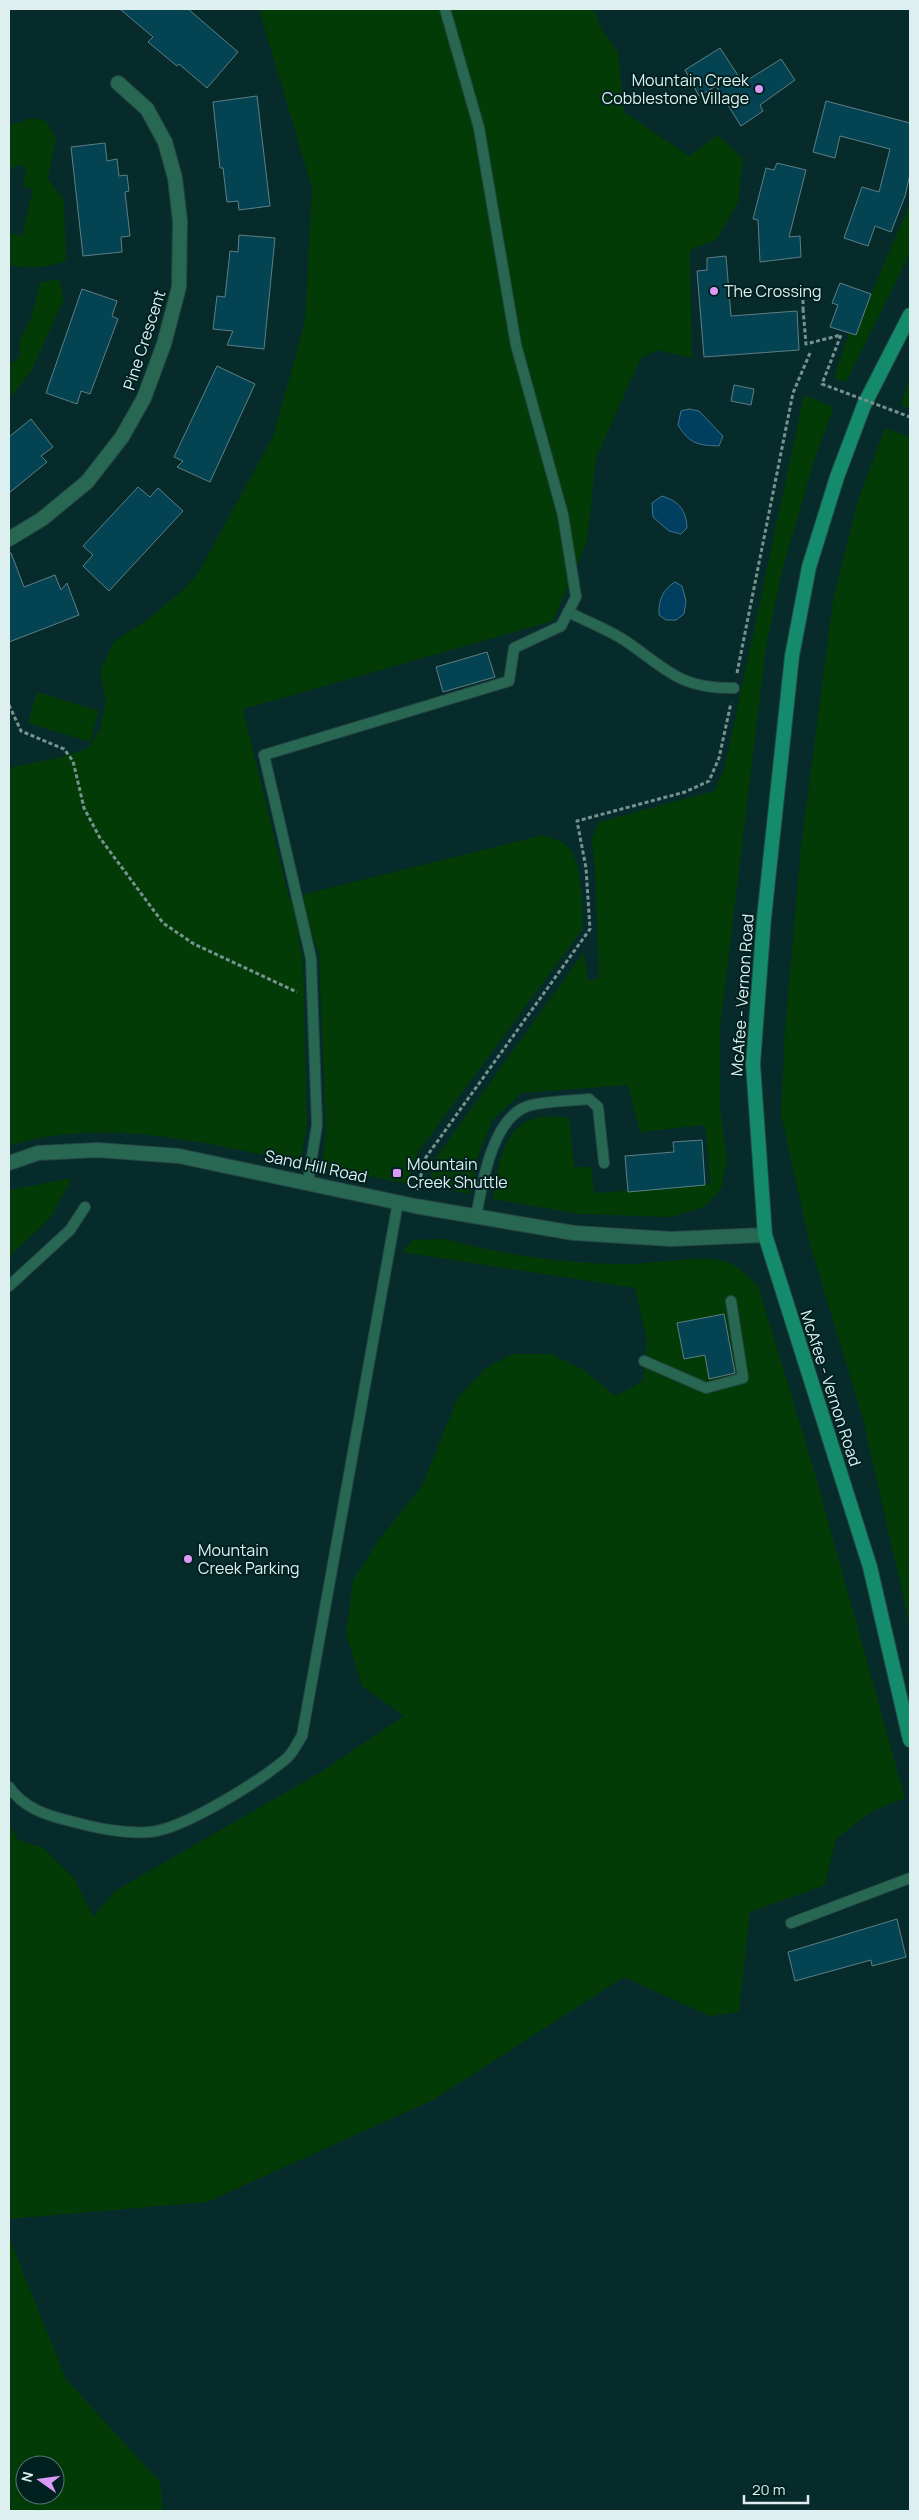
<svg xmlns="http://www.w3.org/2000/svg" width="919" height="2520" font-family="Manrope,sans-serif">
<rect width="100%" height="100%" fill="#072b2a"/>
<g fill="#033b07" fill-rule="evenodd">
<path d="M259 9H594L600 27 618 52 624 112 689 156 718 135 743 159 738 203 716 240 690 250 692 358 657 350 641 358 596 458 587 542 553 621 243 709 289 898 543 835C550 838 559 840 565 844 583 857 583 910 582 930L418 1152 408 1184 322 1167 326 1128 319 954 312 934 298 938 303 959 307 1127 300 1163C205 1143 105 1116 9 1146V768L62 757 88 748 100 729 106 702 100 671 114 642 147 620 182 591 198 573 273 437 305 322 312 188Z"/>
<path d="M31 118 46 121 56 138 48 179 64 200 66 261C46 268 29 269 9 265L10 233 22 236 33 189 22 186 26 172 22 166 17 165 11 169 9 180V126Z"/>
<path d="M910 203V253L846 382 834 378 849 333 856 335 871 294Z"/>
<path d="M59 279 64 300 31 371 9 399V361L14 363 20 355 19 341 31 318 40 283Z"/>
<path d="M910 378V408L901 405Z"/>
<path d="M804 395 834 407 814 461 782 571 766 647 720 1028V1107L727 1160 721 1189 704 1207 671 1217 579 1214 493 1199C498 1168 502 1122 541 1117 550 1116 560 1117 569 1117L574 1167H591L594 1193 711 1184 705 1125 640 1132 628 1085 521 1093 492 1121 479 1153 469 1194 430 1186 432 1163 584 952 588 981 599 978 595 867 591 840 599 822 714 791 724 771Z"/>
<path d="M885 428 910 437V1627L863 1419 810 1244 781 1115 785 1028 801 847 833 601 857 504Z"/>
<path d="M37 692 99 711 90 742 28 723Z"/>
<path d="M72 1178 50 1218 9 1257V1190Z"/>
<path d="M445 1239C503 1255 562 1263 622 1264 652 1264 684 1257 714 1259 734 1261 745 1273 758 1286L811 1460 905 1798 871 1812 836 1839 825 1885 750 1912 739 2012 710 2016 624 1977 433 2100 207 2202 9 2219V1823L18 1840 43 1848 75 1879 93 1917 115 1891 321 1772 404 1716 362 1686 346 1633 353 1580 380 1538 422 1486 458 1397 486 1368 513 1354H551L582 1369 616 1396 643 1381 647 1341 635 1288 402 1252 413 1240Z"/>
<path d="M9 2237 66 2379 160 2482 163 2511H9ZM25 2465H55V2495H25Z"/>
</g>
<g fill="#013f61" stroke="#43748c">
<path d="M689 409 699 411 723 436 719 446C697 445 690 444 678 425L681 411Z"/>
<path d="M662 496C680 502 686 510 687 528L681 534 669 531 653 517 652 503Z"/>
<path d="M675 582 682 586 686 601 684 614 676 620H666L659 615C658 601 663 589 675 582Z"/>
</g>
<g fill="#044351" stroke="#5e7e87">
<path d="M120 9H188L238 52 207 88 179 64 177 66 148 42 153 37Z"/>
<path d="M720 48 743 83 781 59 795 80 760 105 763 111 741 126 716 86 699 96 685 70Z"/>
<path d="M257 96 270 206 239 210 238 201 227 202 223 168H220L213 102Z"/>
<path d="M826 101 910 123V174L905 196 891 232 875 226 868 246 844 238 862 187 879 192 890 149 840 136 835 158 813 152Z"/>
<path d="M105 143 107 161 117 159 119 176 127 175 129 191 125 192 130 236 121 237 122 252 83 256 71 147Z"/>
<path d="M777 163 806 170 789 237 800 236 801 257 760 262 758 220 753 219 766 168 774 170Z"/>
<path d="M239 235 275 238 264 349 227 345 233 331 213 329 217 296 225 297 230 251 238 252Z"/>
<path d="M726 256 731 316 797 311 799 350 704 357 697 271 707 270V258Z"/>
<path d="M840 283 871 294 856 335 830 327 838 305 832 303Z"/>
<path d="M82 289 117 301 112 316 118 319 90 394 81 391 77 404 46 393Z"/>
<path d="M217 366 255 384 210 482 177 467 183 461 174 457Z"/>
<path d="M734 385 754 389 751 405 731 401Z"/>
<path d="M31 419 53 447 41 456 47 462 9 493V437Z"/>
<path d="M138 487 150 497 158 488 183 511 109 591 83 566 93 555 83 546Z"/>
<path d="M9 553H11L24 587 55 575 61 590 67 583 79 615 9 642Z"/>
<path d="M487 652 495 677 443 692 436 667Z"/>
<path d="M702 1140 705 1185 628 1192 625 1156 674 1152 673 1142Z"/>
<path d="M724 1314 735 1373 709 1379 705 1355 684 1359 677 1323Z"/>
<path d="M897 1919 906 1957 872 1966 871 1960 795 1981 788 1952Z"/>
</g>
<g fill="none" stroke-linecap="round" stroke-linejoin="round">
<defs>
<g id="service">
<path d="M568 612C586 621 607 629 624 640 666 668 678 689 734 688"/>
<path d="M308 1182 317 1125 311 958 264 755 509 681 514 648 561 626 576 597 563 515 516 345 479 128 445 9"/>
<path d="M476 1217C482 1184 492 1118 528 1106 545 1101 571 1101 589 1099L598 1107 604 1163"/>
<path d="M9 1286 70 1230 85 1207"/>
<path d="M644 1361 706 1388 743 1378 731 1301"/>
<path d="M9 1787C24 1808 45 1815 70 1821 96 1828 123 1834 150 1832 184 1829 260 1781 287 1758 293 1753 297 1743 302 1736L398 1202"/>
<path d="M791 1923 910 1878"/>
</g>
<g id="minor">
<path d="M9 539 42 519 87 482 122 437 144 398 164 344 179 287 180 221 175 178 165 142 147 109 118 83"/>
<path d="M9 1163 38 1153 98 1150 179 1156 415 1206 574 1233 671 1239 765 1235"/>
</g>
<path id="secondary" d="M910 315 864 405 837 477 809 567 792 656 764 918 753 1064 765 1235 870 1567 910 1740"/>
</defs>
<use href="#service" stroke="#254746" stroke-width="12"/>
<use href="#minor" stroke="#254746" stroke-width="16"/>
<use href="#secondary" stroke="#254746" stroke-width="16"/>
<g stroke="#769291" stroke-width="3" stroke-dasharray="4 2.5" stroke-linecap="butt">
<path d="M803 300V309"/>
<path d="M737 673 793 393 810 353"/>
<path d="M9 705 21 731 64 749 73 761 84 808 100 838 163 923 194 944 297 992"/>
<path d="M418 1190 424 1160 590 929 586 868 577 821 685 792 709 781 719 758 731 703"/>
</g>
<use href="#service" stroke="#286752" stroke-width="10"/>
<use href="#minor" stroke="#286752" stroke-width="14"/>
<use href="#secondary" stroke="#148b6b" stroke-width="14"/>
<path stroke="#769291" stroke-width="3" stroke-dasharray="4 2.5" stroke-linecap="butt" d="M803 309 806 344 841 335 822 384 910 417"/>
</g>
<g fill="#da9af6" stroke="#002120" stroke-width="2">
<circle cx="759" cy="89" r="5"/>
<circle cx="714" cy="291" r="5"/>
<rect x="392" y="1168" width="10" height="10" rx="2.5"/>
<circle cx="188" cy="1559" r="5"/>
</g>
<g text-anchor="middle" stroke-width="4" stroke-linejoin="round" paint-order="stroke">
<g font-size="16" fill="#ddf0ef" stroke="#002120" text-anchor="start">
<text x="749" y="86" text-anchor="end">Mountain Creek<tspan x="749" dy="18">Cobblestone Village</tspan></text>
<text x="724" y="297">The Crossing</text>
<text x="407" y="1170">Mountain<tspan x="407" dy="18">Creek Shuttle</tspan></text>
<text x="198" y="1556">Mountain<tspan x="198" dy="18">Creek Parking</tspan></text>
</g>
<g font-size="16" fill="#ddf0ef" stroke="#002120">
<text transform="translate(144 340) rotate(-72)" y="6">Pine Crescent</text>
<text transform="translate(742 995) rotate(-86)" y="6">McAfee - Vernon Road</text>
<text transform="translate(316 1166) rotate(12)" y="6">Sand Hill Road</text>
<text transform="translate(831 1388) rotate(72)" y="6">McAfee - Vernon Road</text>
</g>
</g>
<rect width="919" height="2520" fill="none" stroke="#ddf0ef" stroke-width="20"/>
<g transform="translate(40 2480) rotate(284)"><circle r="24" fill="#002120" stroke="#587473"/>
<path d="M0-4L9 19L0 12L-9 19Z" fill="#da9af6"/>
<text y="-8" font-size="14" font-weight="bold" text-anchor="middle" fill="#ddf0ef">N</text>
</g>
<path d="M744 2495v8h64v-8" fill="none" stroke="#ddf0ef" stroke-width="2.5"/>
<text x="752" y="2495" font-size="15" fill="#ddf0ef" stroke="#002120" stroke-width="4" paint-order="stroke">20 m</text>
</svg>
